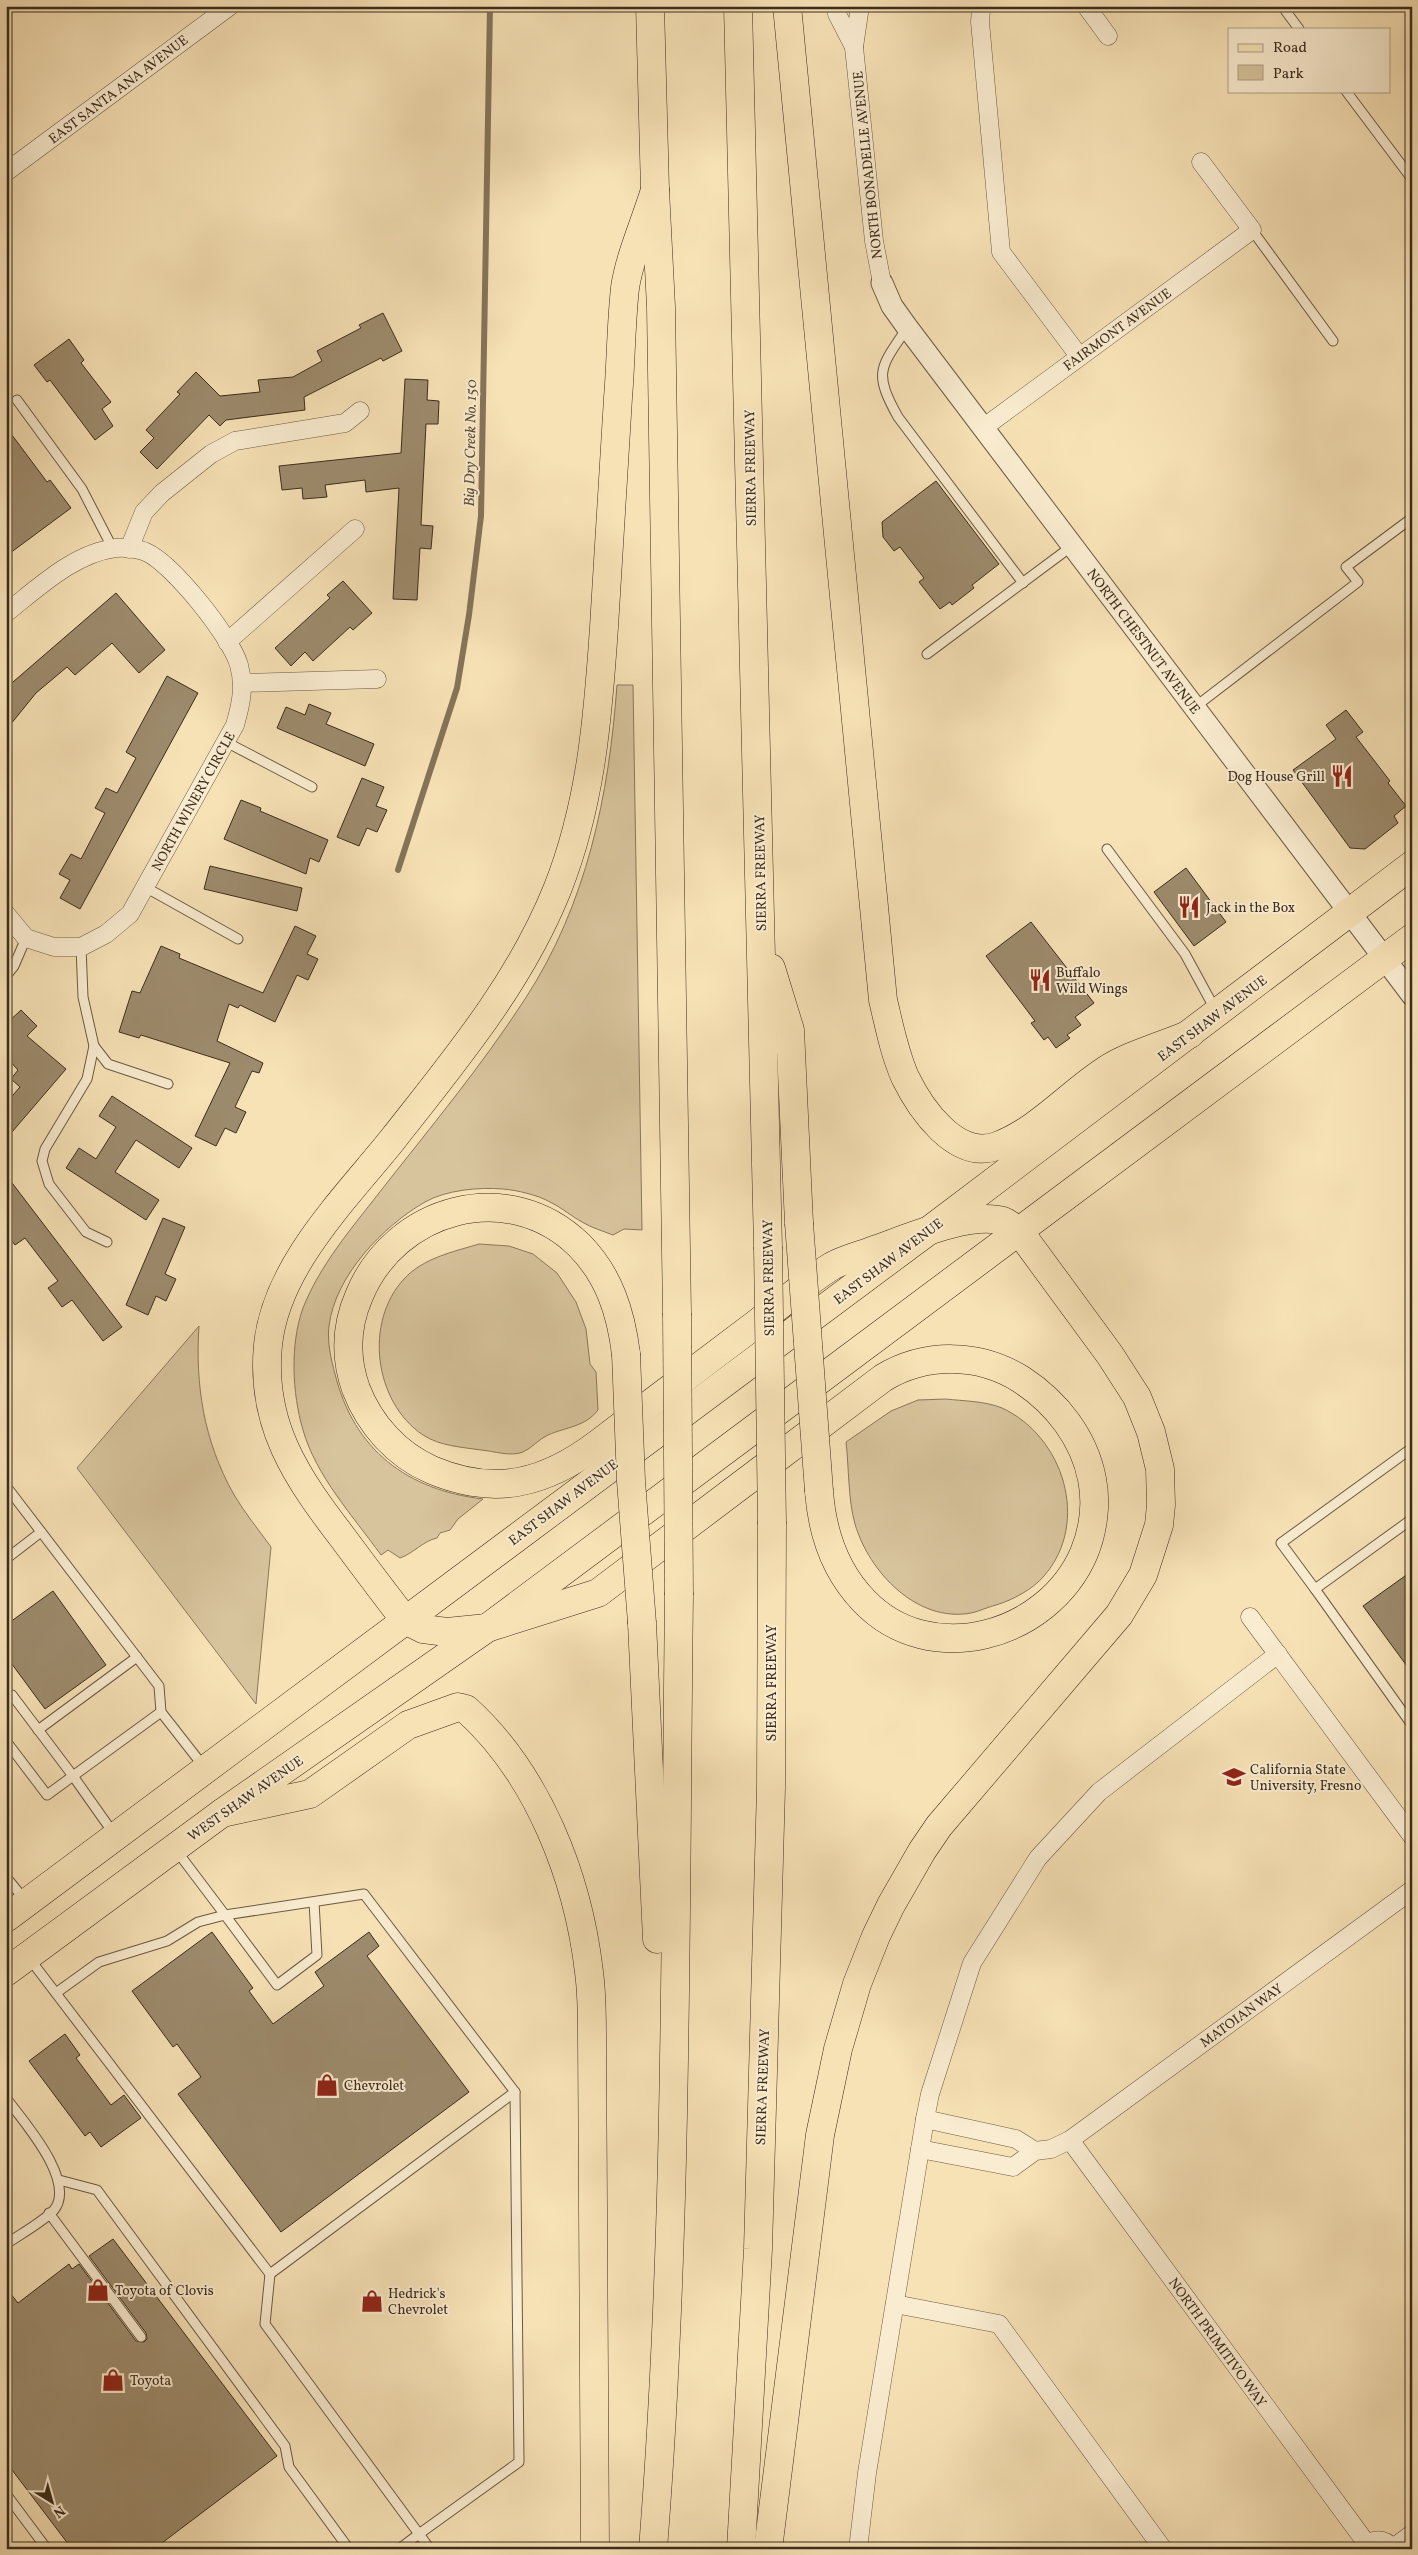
<svg xmlns="http://www.w3.org/2000/svg" width="1418" height="2555" font-family="Vollkorn,serif">
<rect width="100%" height="100%" fill="#f7e2b6"/>
<filter id="stains"><feTurbulence type="fractalNoise" baseFrequency=".004" numOctaves="4"/><feColorMatrix values="0 0 0 0 .2 0 0 0 0 .09 0 0 0 0 .02 0 0 0 .5 -.17"/></filter>
<radialGradient id="worn" r=".72"><stop offset=".6" stop-color="#630" stop-opacity="0"/><stop offset="1" stop-color="#630" stop-opacity=".3"/></radialGradient>
<g fill="#d7c39c" stroke="#89785c">
<path d="M617 685H633L642 1230 624 1229 613 1235C603 1231 592 1228 582 1222 571 1216 561 1207 550 1202 538 1195 516 1190 503 1189 479 1187 446 1190 425 1202 383 1226 335 1276 329 1326 327 1342 331 1359 335 1374 354 1450 407 1490 483 1499L458 1519 450 1530 440 1533 437 1538C423 1541 414 1553 400 1558L388 1550 381 1555C353 1516 316 1476 303 1430 292 1393 290 1344 303 1308 320 1265 351 1229 379 1193 429 1129 481 1067 525 999 587 904 609 795 617 685Z"/>
<path d="M479 1244 509 1246 533 1254 557 1273 576 1302 586 1329 590 1364 596 1372 598 1410C585 1427 566 1427 548 1435 539 1439 532 1448 523 1452 510 1457 494 1451 481 1450 461 1447 440 1446 423 1435 374 1402 364 1322 404 1279 423 1258 453 1252 479 1244Z"/>
<path d="M199 1326C195 1385 204 1441 233 1493 244 1512 258 1529 271 1547L256 1704 77 1468Z"/>
<path d="M946 1399C963 1401 985 1401 1002 1408 1063 1436 1091 1522 1044 1576 1033 1589 1013 1600 996 1605 988 1607 980 1611 971 1613 917 1623 869 1572 855 1524 848 1500 849 1467 846 1442L891 1411 918 1400Z"/>
</g>
<g fill="none" stroke-linecap="round" stroke-linejoin="round">
<path stroke="#85745a" stroke-width="6" d="M398 870 457 688 469 615 481 516 490 6"/>
</g>
<g fill="#9d8b6d" stroke="#3b2c1d">
<path d="M383 313 402 351 383 361 381 358 304 397 305 410 226 420 220 426 209 415 157 469 140 452 154 438 146 430 180 394 177 392 196 372 220 396 260 392 258 380 293 377 322 361 317 351 361 328 359 325Z"/>
<path d="M69 339 84 360 81 363 111 402 102 409 113 426 95 440 50 380 47 382 34 365Z"/>
<path d="M405 379 428 380 427 400 439 401 438 424H426L421 525 433 526 431 549 420 548 417 600 393 599 399 488 366 492 365 480 325 485 327 497 303 499 302 488 282 490 279 466 401 453Z"/>
<path d="M6 427 47 482 50 480 71 508 6 556Z"/>
<path d="M936 481 999 564 972 585 974 588 952 605 950 602 940 609 919 582 924 578 900 547 894 551 883 537 882 522Z"/>
<path d="M343 581 372 613 353 630 350 627 313 661 305 652 291 666 275 648 330 598 327 595Z"/>
<path d="M116 593 165 650 139 673 112 643 75 675 67 667 36 693 6 730V688Z"/>
<path d="M167 676 198 693 80 909 60 898 70 880 59 874 71 854 81 859 105 813 95 808 106 788 117 793 136 758 126 752Z"/>
<path d="M309 704 331 713 326 724 374 744 365 766 277 728 286 707 305 715Z"/>
<path d="M1346 710 1363 732 1356 737 1390 781 1388 783 1406 806 1394 816 1398 823 1365 849 1350 848 1293 770 1336 739 1326 725Z"/>
<path d="M362 778 384 787 376 806 387 810 377 832 367 828 359 846 337 837Z"/>
<path d="M241 800 261 808 260 811 328 840 319 862 310 858 306 874 224 839Z"/>
<path d="M210 866 302 888 297 911 204 889Z"/>
<path d="M1186 868 1226 922 1194 946 1154 892Z"/>
<path d="M1031 922 1094 1003 1075 1017 1081 1025 1067 1035 1070 1038 1056 1048 1048 1037 1044 1040 1031 1023 1035 1021 986 956Z"/>
<path d="M295 926 316 936 307 954 318 959 308 980 297 975 275 1022 240 1005 238 1008 229 1004 217 1041 263 1063 259 1073 252 1071 235 1107 246 1112 236 1133 225 1128 216 1146 195 1136 230 1063 141 1035 139 1038 119 1032 132 991 140 993 161 946 180 954 179 958 263 993Z"/>
<path d="M21 1010 37 1026 27 1036 66 1069 6 1139V1103L20 1087 11 1079 18 1070 6 1057V1024Z"/>
<path d="M112 1096 192 1148 179 1168 136 1140 115 1172 159 1200 146 1220 66 1168 79 1148 96 1159 116 1127 99 1116Z"/>
<path d="M6 1175 122 1327 103 1341 72 1300 62 1307 48 1288 58 1281 25 1238 15 1245 6 1233Z"/>
<path d="M163 1218 185 1227 165 1274 176 1279 166 1301 156 1296 148 1315 126 1305Z"/>
<path d="M1412 1571V1673L1363 1606Z"/>
<path d="M53 1591 106 1665 45 1709 6 1656V1625Z"/>
<path d="M212 1932 253 1988 249 1991 273 2024 324 1986 315 1972 369 1932 379 1946 367 1956 469 2092 281 2232 178 2094 201 2077 177 2044 173 2047 132 1991Z"/>
<path d="M65 2034 80 2055 76 2058 111 2105 124 2095 141 2118 101 2147 90 2132 85 2136 29 2061Z"/>
<path d="M113 2239 277 2456 154 2549H72L6 2462V2288L18 2303 69 2264 72 2269 79 2264 136 2341 144 2342 147 2339 146 2333 89 2256Z"/>
</g>
<g fill="none" stroke-linecap="round" stroke-linejoin="round">
<defs>
<g id="service">
<path d="M1282 6 1299 29"/>
<path d="M1346 91 1412 179"/>
<path d="M1252 230 1333 341"/>
<path d="M907 328C880 368 873 372 898 417L1023 583"/>
<path d="M17 400 82 489 113 549"/>
<path d="M927 654 1072 546"/>
<path d="M1195 707 1358 582 1346 567 1412 518"/>
<path d="M226 742 312 787"/>
<path d="M1107 849 1185 954 1216 1011"/>
<path d="M145 887 238 939"/>
<path d="M81 947 83 997 94 1046 87 1079 45 1149 42 1161 49 1184 86 1232 107 1242"/>
<path d="M6 976 14 966 26 938"/>
<path d="M94 1046 108 1064 168 1084"/>
<path d="M6 1486 159 1686 161 1712 204 1767"/>
<path d="M1412 1519 1315 1589 1412 1725"/>
<path d="M6 1559 41 1532"/>
<path d="M1315 1589 1281 1543 1412 1448"/>
<path d="M6 1700 12 1695 73 1776 161 1712"/>
<path d="M38 1730 137 1657"/>
<path d="M6 1741 47 1795 73 1776 114 1834"/>
<path d="M6 1877 25 1900"/>
<path d="M29 1958 270 2274 515 2092 364 1894 225 1915 176 1850"/>
<path d="M56 1993 99 1962 167 1941 198 1922 225 1915 277 1985 317 1955 314 1902"/>
<path d="M6 2098C23 2121 77 2181 54 2210 43 2222 19 2235 6 2244"/>
<path d="M59 2180 97 2190 285 2446 289 2467 349 2549"/>
<path d="M49 2213 141 2337"/>
<path d="M270 2274 265 2324 419 2534 519 2462 515 2092"/>
<path d="M6 2494 47 2549"/>
<path d="M399 2549 419 2534 430 2549"/>
</g>
<g id="minor">
<path d="M837 6V14L854 47"/>
<path d="M860 6 854 47 874 241 882 283"/>
<path d="M983 6 981 10 980 22 1001 252 1079 356"/>
<path d="M1086 6 1108 36"/>
<path d="M6 172 230 6"/>
<path d="M983 428 1252 230 1201 162"/>
<path d="M129 549 144 512 162 493 211 454 235 441 345 423 360 411"/>
<path d="M6 613C38 588 74 553 116 548 124 547 139 549 146 552 173 564 231 637 239 665 245 687 241 704 235 725L130 914 106 934 81 947H54L26 938 6 914"/>
<path d="M227 642 355 529"/>
<path d="M242 683 377 679"/>
<path d="M1250 1617 1412 1836"/>
<path d="M925 2119 1016 2139 1035 2151"/>
<path d="M1070 2140 1367 2544"/>
<path d="M920 2149 1013 2167 1035 2151 1051 2149 1070 2140 1412 1890"/>
<path d="M895 2304 999 2324 1163 2549"/>
<path d="M1393 2548 1412 2534"/>
<path d="M858 2549 867 2473 925 2119 930 2094 972 1963 1038 1858 1099 1792 1278 1654"/>
<path d="M1362 2549C1371 2538 1384 2537 1393 2549"/>
</g>
<path id="tertiary" d="M882 283 892 306 907 327 1412 995"/>
<g id="primary">
<path d="M6 1918 927 1232 1412 865"/>
<path d="M6 1972 222 1813 487 1628 1412 938"/>
</g>
<g id="motorway">
<path d="M650 6 655 190 661 307 677 1313"/>
<path d="M738 6 768 1247"/>
<path d="M787 6 883 1000C889 1025 894 1052 905 1077 920 1108 956 1161 997 1146 1038 1131 1070 1093 1106 1070 1126 1056 1167 1044 1190 1034"/>
<path d="M655 190C646 220 629 258 625 288 621 324 621 362 618 398 614 475 609 551 604 627 598 717 591 805 557 890 519 984 455 1060 393 1139 345 1199 276 1266 268 1345 260 1425 297 1478 343 1538 363 1565 384 1593 405 1620L423 1629 447 1632 487 1628 598 1593 883 1378C926 1352 980 1353 1022 1380 1057 1403 1084 1438 1092 1479 1097 1504 1093 1531 1084 1553 1048 1637 930 1670 864 1601 835 1571 822 1532 819 1491"/>
<path d="M771 968 790 1030 799 1223"/>
<path d="M626 1354C621 1313 609 1275 579 1245 508 1176 395 1208 359 1296 346 1326 345 1358 356 1389 370 1425 397 1455 432 1470 496 1497 546 1483 599 1443 651 1403 704 1363 756 1324 781 1305 806 1282 832 1266 845 1259 861 1255 874 1250 906 1239 970 1211 1003 1221 1008 1223 1014 1228 1019 1231L1110 1355 1137 1397 1151 1432 1160 1469 1161 1505 1159 1525 1143 1575 1119 1615 939 1826 922 1851 891 1905 876 1936 857 1984 838 2049 820 2135 768 2549"/>
<path d="M642 1623 657 1939"/>
<path d="M222 1813 310 1794 408 1725 458 1707 466 1709C538 1774 578 1877 589 1972 592 1994 592 2015 592 2037L595 2549"/>
<path d="M653 2549C678 2232 675 1912 679 1595"/>
<path d="M741 2549 758 2249 771 1788 772 1524"/>
</g>
</defs>
<use href="#service" stroke="#6a5a43" stroke-width="11"/>
<use href="#minor" stroke="#6a5a43" stroke-width="19"/>
<use href="#tertiary" stroke="#6a5a43" stroke-width="23"/>
<use href="#primary" stroke="#3b2c1d" stroke-width="29"/>
<use href="#motorway" stroke="#3b2c1d" stroke-width="29"/>
<use href="#service" stroke="#faecd0" stroke-width="9"/>
<use href="#minor" stroke="#faecd0" stroke-width="18"/>
<use href="#tertiary" stroke="#faecd0" stroke-width="21"/>
<use href="#primary" stroke="#f7e2b6" stroke-width="28"/>
<use href="#motorway" stroke="#f7e2b6" stroke-width="28"/>
<defs>
<g id="motorway-bridge">
<path d="M799 1223 819 1491"/>
<path d="M768 1247 772 1524"/>
<path d="M677 1313 679 1595"/>
<path d="M626 1354 631 1481 642 1623"/>
</g>
</defs>
<use href="#motorway-bridge" stroke="#3b2c1d" stroke-width="29" stroke-linecap="butt"/>
<use href="#motorway-bridge" stroke="#f7e2b6" stroke-width="28"/>
</g>
<defs>
<symbol id="restaurant-bare" viewBox="-9 -9 18 18"><path d="M-5-6h1v4h1v-4h1v4h1v-4h1v5L-1.5 .5V6h-2V.5L-5-1ZM5-6V6H3V1.5H1.5Q1.5-4 5-6Z" fill="#8f2418" stroke="#faecd0" stroke-width="2.5" paint-order="stroke"/></symbol>
<symbol id="university-bare" viewBox="-9 -9 18 18"><path d="M0-5L7-2L0 1L-7-2ZM-4 1L0 2.5L4 1V4Q0 6-4 4Z" fill="#8f2418" stroke="#faecd0" stroke-width="2.5" paint-order="stroke"/></symbol>
<symbol id="shop-bare" viewBox="-9 -9 18 18"><path d="M-5-2.5h2.3a2.7 3.5 0 0 1 5.4 0H5L5.5 6h-11ZM-1.5-2.5h3a1.5 2.3 0 0 0-3 0Z" fill="#8f2418" stroke="#faecd0" stroke-width="2.5" paint-order="stroke"/></symbol>
</defs>
<g fill-rule="evenodd">
<use href="#restaurant-bare" x="1326" y="760" width="32" height="32"/>
<use href="#restaurant-bare" x="1173" y="891" width="32" height="32"/>
<use href="#restaurant-bare" x="1024" y="964" width="32" height="32"/>
<use href="#university-bare" x="1218" y="1761" width="32" height="32"/>
<use href="#shop-bare" x="311" y="2069" width="32" height="32"/>
<use href="#shop-bare" x="82" y="2274" width="32" height="32"/>
<use href="#shop-bare" x="356" y="2285" width="32" height="32"/>
<use href="#shop-bare" x="97" y="2364" width="32" height="32"/>
</g>
<g text-anchor="middle" stroke-width="4" stroke-linejoin="round" paint-order="stroke">
<g font-size="14" fill="#3b2c1d" stroke="#faecd0">
<text transform="translate(118 89) rotate(-37)" y="5">EAST SANTA ANA AVENUE</text>
<text transform="translate(867 165) rotate(-96)" y="5">NORTH BONADELLE AVENUE</text>
<text transform="translate(1117 329) rotate(-36)" y="5">FAIRMONT AVENUE</text>
<text transform="translate(750 468) rotate(-91)" y="5">SIERRA FREEWAY</text>
<text transform="translate(1144 641) rotate(53)" y="5">NORTH CHESTNUT AVENUE</text>
<text transform="translate(193 801) rotate(-61)" y="5">NORTH WINERY CIRCLE</text>
<text transform="translate(760 873) rotate(-91)" y="5">SIERRA FREEWAY</text>
<text transform="translate(1212 1018) rotate(-37)" y="5">EAST SHAW AVENUE</text>
<text transform="translate(888 1261) rotate(-37)" y="5">EAST SHAW AVENUE</text>
<text transform="translate(768 1278) rotate(-91)" y="5">SIERRA FREEWAY</text>
<text transform="translate(563 1502) rotate(-37)" y="5">EAST SHAW AVENUE</text>
<text transform="translate(771 1683) rotate(-90)" y="5">SIERRA FREEWAY</text>
<text transform="translate(245 1798) rotate(-35)" y="5">WEST SHAW AVENUE</text>
<text transform="translate(1241 2015) rotate(-36)" y="5">MATOIAN WAY</text>
<text transform="translate(762 2087) rotate(-88)" y="5">SIERRA FREEWAY</text>
<text transform="translate(1218 2342) rotate(54)" y="5">NORTH PRIMITIVO WAY</text>
</g>
<g font-size="14" fill="#3b2c1d" stroke="#faecd0" text-anchor="start">
<text x="1325" y="781" text-anchor="end">Dog House Grill</text>
<text x="1206" y="912">Jack in the Box</text>
<text x="1056" y="977">Buffalo<tspan x="1056" dy="16">Wild Wings</tspan></text>
<text x="1250" y="1774">California State<tspan x="1250" dy="16">University, Fresno</tspan></text>
<text x="344" y="2090">Chevrolet</text>
<text x="115" y="2295">Toyota of Clovis</text>
<text x="388" y="2298">Hedrick's<tspan x="388" dy="16">Chevrolet</tspan></text>
<text x="130" y="2385">Toyota</text>
</g>
<g font-size="15" font-style="italic" fill="#60503b" stroke="#faecd0">
<text transform="translate(470 443) rotate(-89)" y="5">Big Dry Creek No. 150</text>
</g>
</g>
<rect width="1418" height="2555" fill="none" stroke="#f7e2b6" stroke-width="25"/>
<rect x="8" y="8" width="1403" height="2540" fill="none" stroke="#3b2c1d" stroke-width="2.5"/>
<rect x="12" y="12" width="1393" height="2530" fill="none" stroke="#3b2c1d"/>
<rect x="1228" y="28" width="162" height="65" fill="#faecd0" stroke="#ae9f88"/>
<rect x="1238" y="44" width="25" height="8" fill="#f7e2b6" stroke="#ae9f88"/>
<text x="1273" y="52" font-size="15" fill="#3b2c1d">Road</text>
<rect x="1238" y="65" width="25" height="15" fill="#d7c39c" stroke="#ae9f88"/>
<text x="1273" y="78" font-size="15" fill="#3b2c1d">Park</text>
<g transform="translate(52 2502) rotate(143)" stroke="#faecd0" stroke-width="4" paint-order="stroke">
<path d="M0-4L9 19L0 12L-9 19Z" fill="#3b2c1d"/>
<text y="-8" font-size="14" font-weight="bold" text-anchor="middle" fill="#3b2c1d">N</text>
</g>
<rect width="100%" height="100%" filter="url(#stains)"/>
<rect width="100%" height="100%" fill="url(#worn)"/>
</svg>
